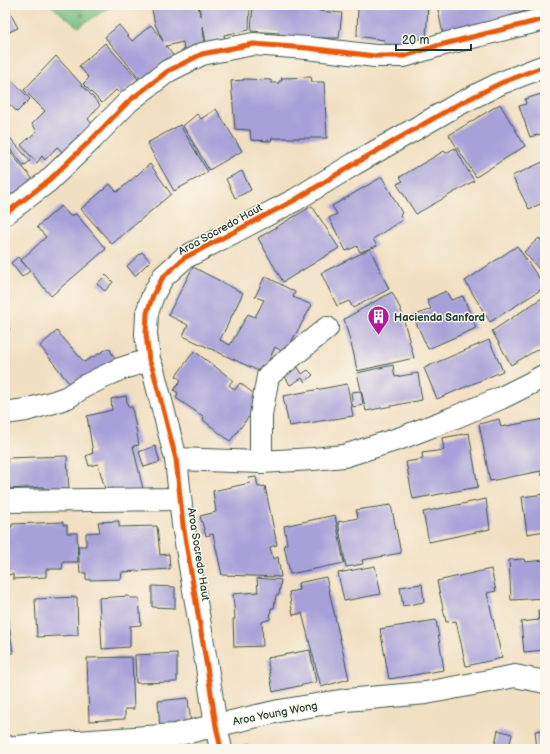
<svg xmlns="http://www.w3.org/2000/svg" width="550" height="754" font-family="'Balsamiq Sans',sans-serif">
<defs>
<pattern id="forest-firs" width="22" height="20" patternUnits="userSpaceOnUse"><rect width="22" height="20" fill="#77be83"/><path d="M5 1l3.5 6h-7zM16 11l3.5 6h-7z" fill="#619c6c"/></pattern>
</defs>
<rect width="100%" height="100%" fill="#fbf7ec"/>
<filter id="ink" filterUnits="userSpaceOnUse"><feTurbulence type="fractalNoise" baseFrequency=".025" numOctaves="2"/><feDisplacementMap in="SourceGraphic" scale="8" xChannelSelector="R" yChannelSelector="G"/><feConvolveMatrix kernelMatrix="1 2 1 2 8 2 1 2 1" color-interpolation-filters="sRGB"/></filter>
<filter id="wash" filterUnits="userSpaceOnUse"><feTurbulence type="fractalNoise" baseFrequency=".012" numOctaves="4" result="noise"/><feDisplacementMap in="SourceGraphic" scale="16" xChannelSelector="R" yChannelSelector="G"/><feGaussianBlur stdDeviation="0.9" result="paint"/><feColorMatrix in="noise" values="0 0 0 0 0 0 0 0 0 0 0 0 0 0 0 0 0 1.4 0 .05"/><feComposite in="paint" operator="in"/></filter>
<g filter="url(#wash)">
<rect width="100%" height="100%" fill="#f1dfc1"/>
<path fill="url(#forest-firs)" stroke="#4b7e5c" d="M50 5H113L78 27Z"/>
<g id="blocks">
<g fill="#a8a0d8">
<path d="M5 5H6L18 28 5 34Z"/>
<path d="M151 5H198L200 16 201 17 199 5H250L249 30 224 35 226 44 207 48 203 26 205 49 184 53 183 42 166 46 178 62 146 86 105 37 119 25 132 41 151 25 163 41 155 24Z"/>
<path d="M253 5H320L319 11 342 13 339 38H315L279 40V33L251 31Z"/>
<path d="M358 5H428L426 40H414L413 46 385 44 384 40 357 36Z"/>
<path d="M437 5H539L536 6 535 8 509 16 510 21 443 34Z"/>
<path d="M105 43 138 79 121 95 116 90 102 103 83 84 89 78 79 66Z"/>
<path d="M56 56 100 105 88 119 94 126 64 153 57 147 45 160 42 156 37 163 21 145 37 131 32 124 45 111 24 90Z"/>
<path d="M9 77 30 99 17 112 5 99V81Z"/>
<path d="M311 77 312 82H324L327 138H272L271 141 251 140 250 130 235 129 231 81 244 80 243 79 271 80V83H279V81H282L281 78Z"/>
<path d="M545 93V133L530 137 519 106 526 104 525 99Z"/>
<path d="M500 104 525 146 476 177 449 135Z"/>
<path d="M216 109 242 151 209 170 183 126 197 114 201 119Z"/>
<path d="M180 125 208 172 174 191 147 143Z"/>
<path d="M6 133 30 161 24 166 5 143V134Z"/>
<path d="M5 146 36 183 5 203Z"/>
<path d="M455 148 474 181 416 214 397 184 403 181 400 177 444 151 446 153Z"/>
<path d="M545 161V202L529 209 512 176Z"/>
<path d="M150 164 171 194 112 244 81 209 110 184 117 192Z"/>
<path d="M242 171 251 190 235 198 226 179Z"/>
<path d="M382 177 402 213 400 215 402 220 373 239 377 246 360 252 357 246 346 251 329 218 337 214 332 206Z"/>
<path d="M61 206 70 216 76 214 106 249 51 296 21 260 46 237 37 227Z"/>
<path d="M312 206 339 248 283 282 258 238Z"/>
<path d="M539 238 545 245V276L524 252Z"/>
<path d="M517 246 545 287 490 322 465 281Z"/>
<path d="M370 249 389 289 353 308 349 301 337 306 321 273Z"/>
<path d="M142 252 150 261 135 276 127 266Z"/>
<path d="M18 257 30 271 22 277 11 263Z"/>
<path d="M193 267 243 293 220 340 230 345 248 314 255 317 264 300 255 297 265 276 295 292 293 297 312 305 285 353 275 347 263 373 183 336 188 325 168 315Z"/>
<path d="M106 275 113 282 105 291 97 284Z"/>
<path d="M446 291 451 300 463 296 476 328 428 349 413 316 431 309 427 300Z"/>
<path d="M392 292 401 310 414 358 357 371 354 355 344 319Z"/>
<path d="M545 296V345L511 365 492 331Z"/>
<path d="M5 324 10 329 5 333Z"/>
<path d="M57 331 84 362 109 348 118 364 73 388 40 346Z"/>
<path d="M489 340 503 371 437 399 424 368Z"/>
<path d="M194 351 233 380 229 385 235 390 240 383 262 400 230 441 203 420 204 417 176 398 178 393 174 390 181 380 176 376Z"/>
<path d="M393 365 395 377 418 373 422 400 366 411 357 373Z"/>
<path d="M297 366 302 374 308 370 313 375 305 382 302 378 290 385 284 375Z"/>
<path d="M347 384 353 416 289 426 283 396Z"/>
<path d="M361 391 363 405 353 407 351 392Z"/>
<path d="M126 396 128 407H132L139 445 133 446 143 489 116 494 114 488 105 489 98 464 89 466 86 456 93 453 87 416 112 410 111 399Z"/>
<path d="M499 419 501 427 545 419V475L542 476 541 471 490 481 479 424Z"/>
<path d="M469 433 478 487 413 499 406 462 423 459 422 453 444 450 442 438Z"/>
<path d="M155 446 160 462 144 467 139 452Z"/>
<path d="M67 456 69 492 50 493 49 489H44L43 487 9 489 7 458Z"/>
<path d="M256 477 258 487 265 486 277 545 270 547 273 559 278 557 281 577 222 575 213 534 206 536 200 516 216 512 213 491 250 483 249 478Z"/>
<path d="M545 494V531L527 534 522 497Z"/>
<path d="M486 499 490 529 429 542 423 512Z"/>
<path d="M391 505 401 553 362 560 363 564 346 567 338 522 358 518 356 510Z"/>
<path d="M335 515 344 563 290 574 284 545 287 544 284 526Z"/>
<path d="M119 521V527L157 526 160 555 169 554 170 569 122 572 121 579 89 580 86 579V573H80L78 546H86V533L100 532 98 522Z"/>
<path d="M63 522V525H67V533H77L78 562H63L62 569H46V577L13 579V574L5 575V527H12V524Z"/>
<path d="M524 559 525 562 545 560V598L511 600 509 560Z"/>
<path d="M375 566 381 594 344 601 338 573Z"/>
<path d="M491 569 496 591 487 593 502 658 466 666 456 621 446 622 437 581Z"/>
<path d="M326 577 349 679 321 687 302 613 293 615 289 592 299 590 298 583Z"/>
<path d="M257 578 281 580 279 595H276L274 608H271L270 619 262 622 263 646 234 647 233 619H235L233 594 258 592Z"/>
<path d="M422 584 424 602 403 606 400 587Z"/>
<path d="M152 586 175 587V608L152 607Z"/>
<path d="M129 596 130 598H139L141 625 130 626V647L102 649 99 598Z"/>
<path d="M77 597 78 635 37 637 35 599Z"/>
<path d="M5 600H6L13 653 5 654Z"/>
<path d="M545 609V650L524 652 521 622 539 620 538 610Z"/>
<path d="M436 620 444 670 389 679 380 629Z"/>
<path d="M310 650 316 682 273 692 267 658Z"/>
<path d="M177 653V682L136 683 135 655Z"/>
<path d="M132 657 134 709H125V719L89 721 87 658Z"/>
<path d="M188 698 191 725 160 728 158 701Z"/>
<path d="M498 730 512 734 509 749H494Z"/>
<path d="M545 730V749H537L535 731Z"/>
<path d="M248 744V749H234Z"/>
</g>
</g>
</g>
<g filter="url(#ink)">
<use href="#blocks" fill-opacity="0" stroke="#3e5549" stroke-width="1"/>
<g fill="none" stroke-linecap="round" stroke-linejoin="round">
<defs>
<g id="minor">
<path d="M5 214 47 182 91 140 129 101 168 71 202 54 253 44 307 48 375 56H404L440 45 545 19"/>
<path d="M5 413 26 410 54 402 68 397 83 387 120 369 149 360"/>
<path d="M176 459 261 462 313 459 344 456 401 438 453 418 501 398 531 383 545 375"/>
<path d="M261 462V415L268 376 327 328"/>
<path d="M5 501 180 499"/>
<path d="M5 748 50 744 175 735 279 711 346 700 426 693 515 676 545 682"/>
<path d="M221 749 216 726 207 667 183 525 176 459 153 370 149 360 146 334 147 313 153 295 163 277 184 258 295 200 354 164 457 105 501 83 537 69 545 66"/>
</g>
</defs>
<use href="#minor" stroke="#3e5549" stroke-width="24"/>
<use href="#minor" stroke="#fff" stroke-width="22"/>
<defs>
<g id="cycleway">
<path d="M5 214 47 182 91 140 129 101 168 71 202 54 253 44 307 48 375 56H404L440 45 545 19"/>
<path d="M221 749 216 726 207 667 183 525 176 459 153 370 149 360 146 334 147 313 153 295 163 277 184 258 295 200 354 164 457 105 501 83 537 69 545 66"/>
</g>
</defs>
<use href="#cycleway" stroke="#fbf7ec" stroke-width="8"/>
<use href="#cycleway" stroke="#e8590c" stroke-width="5"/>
</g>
</g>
<defs>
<symbol id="building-pin" viewBox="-11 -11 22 30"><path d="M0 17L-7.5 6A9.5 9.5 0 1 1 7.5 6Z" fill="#b5179e" stroke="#fbf7ec"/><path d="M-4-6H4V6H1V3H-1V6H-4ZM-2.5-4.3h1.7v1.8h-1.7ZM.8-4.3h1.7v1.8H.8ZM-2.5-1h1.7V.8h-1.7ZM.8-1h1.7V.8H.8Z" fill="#fff"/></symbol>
</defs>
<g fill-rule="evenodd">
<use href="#building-pin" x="366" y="304" width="25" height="34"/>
</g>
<g text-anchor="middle" stroke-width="3" stroke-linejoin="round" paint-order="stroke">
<g font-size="11" fill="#1f3d34" stroke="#fbf7ec">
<text transform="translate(220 229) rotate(-29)" y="4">Aroa Socredo Haut</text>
<text transform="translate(199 554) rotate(81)" y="4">Aroa Socredo Haut</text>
<text transform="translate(275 713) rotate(-11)" y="4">Aroa Young Wong</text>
</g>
<g font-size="11" font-weight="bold" fill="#1f3d34" stroke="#fbf7ec" text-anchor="start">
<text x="394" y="321">Hacienda Sanford</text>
</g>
</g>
<rect width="550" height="754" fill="none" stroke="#fbf7ec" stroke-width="20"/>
<path d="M396 44v6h75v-6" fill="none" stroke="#1f3d34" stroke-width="2"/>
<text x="402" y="44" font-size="12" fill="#1f3d34" stroke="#fbf7ec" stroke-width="3" paint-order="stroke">20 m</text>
</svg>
